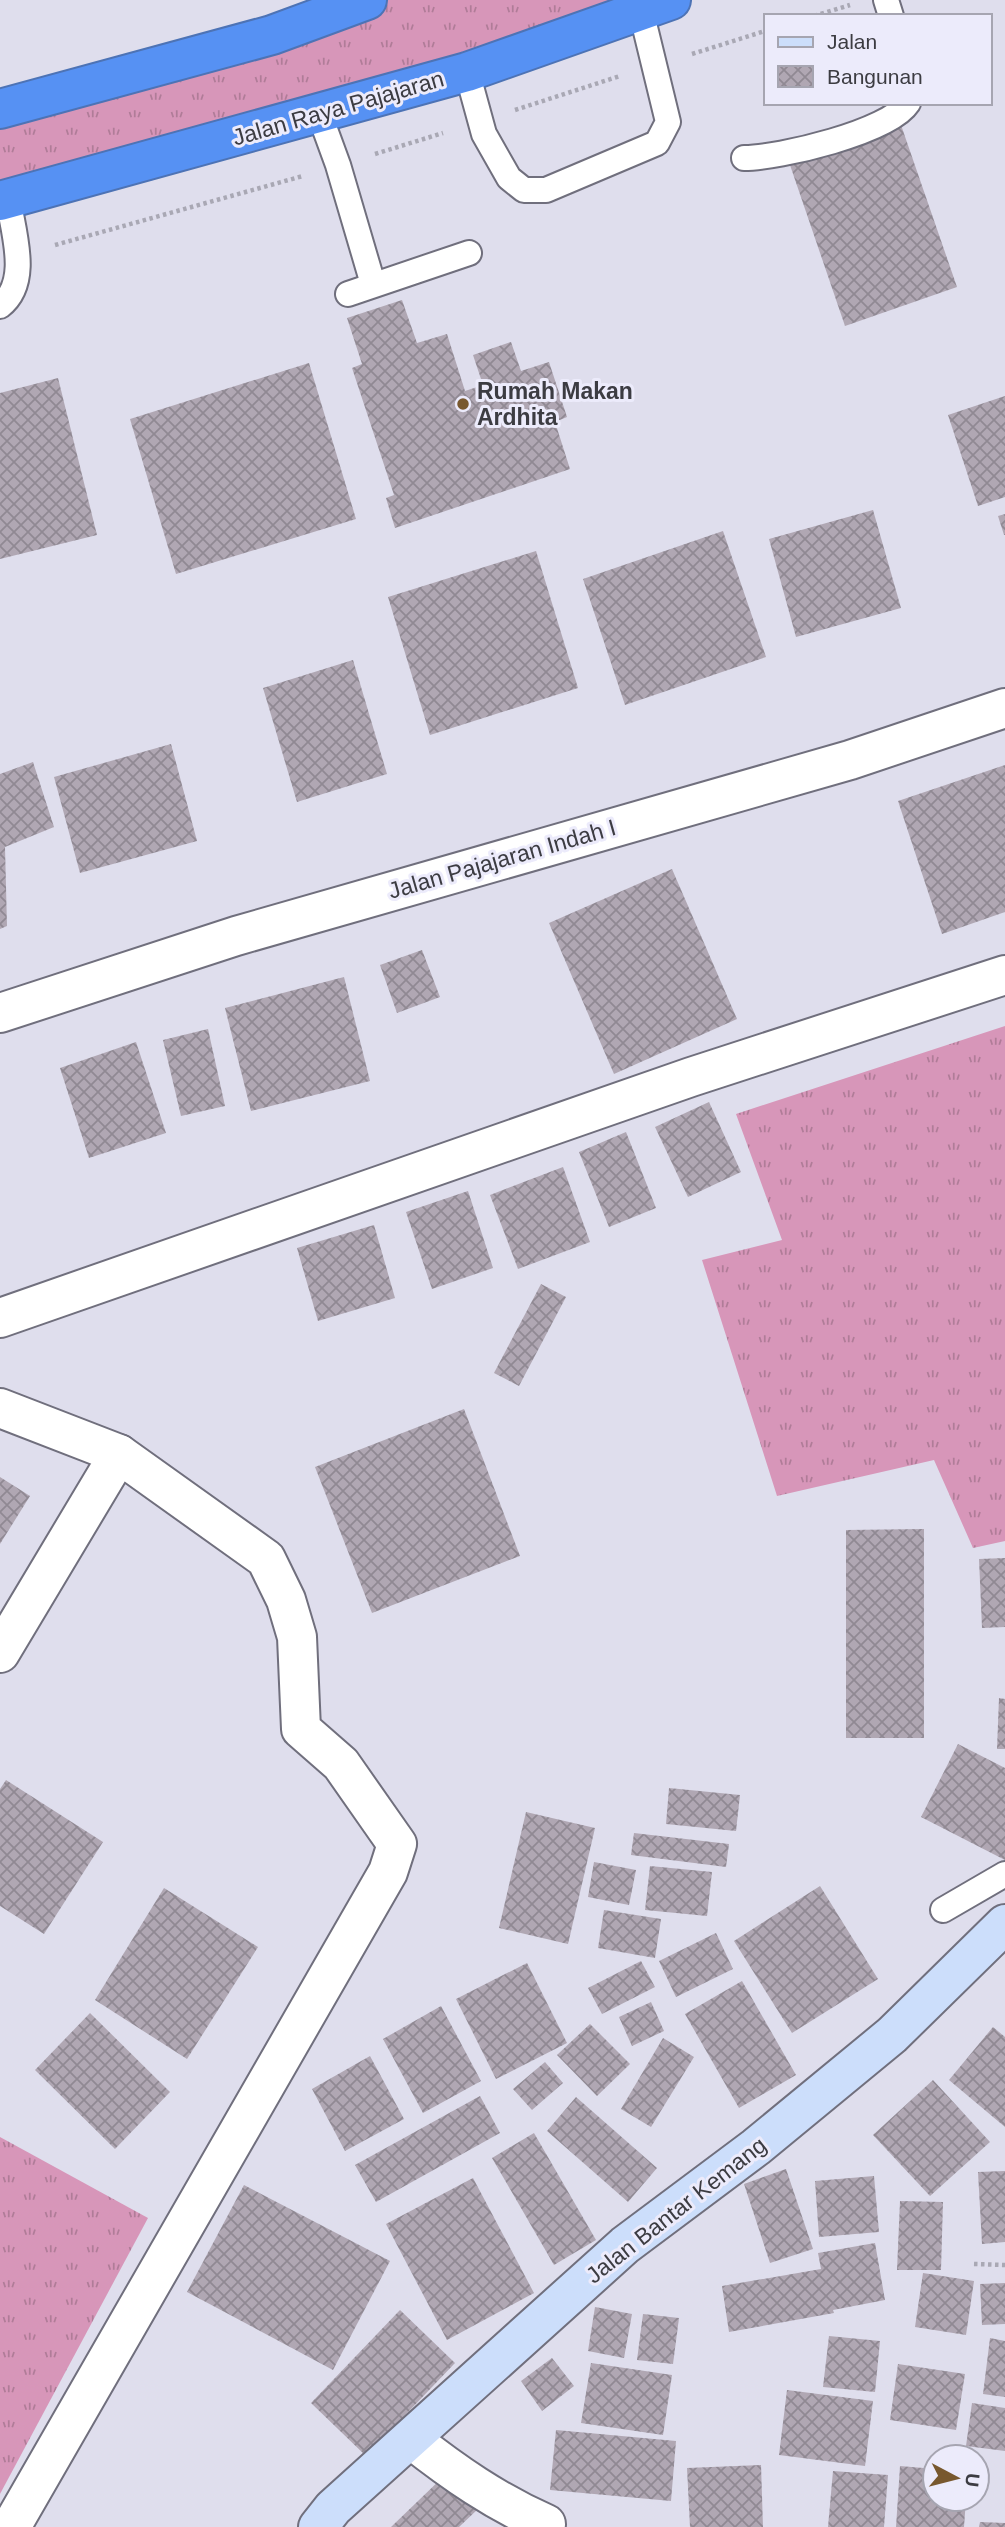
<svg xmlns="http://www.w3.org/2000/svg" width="1005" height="2527" font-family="Helvetica,sans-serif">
<defs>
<pattern id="grass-tufts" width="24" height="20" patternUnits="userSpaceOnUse" patternTransform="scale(1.75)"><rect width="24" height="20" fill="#d796b9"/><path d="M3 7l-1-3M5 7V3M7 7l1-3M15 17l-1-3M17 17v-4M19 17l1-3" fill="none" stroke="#b07c98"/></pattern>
<pattern id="building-cross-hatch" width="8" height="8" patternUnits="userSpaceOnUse" patternTransform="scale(1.75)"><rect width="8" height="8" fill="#b0a7b3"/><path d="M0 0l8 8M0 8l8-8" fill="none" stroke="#908993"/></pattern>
</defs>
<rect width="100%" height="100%" fill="#dfdeed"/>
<g fill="url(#grass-tufts)">
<path d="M358 0H641L0 203V109Z"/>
<path d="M1005 1026V1541L973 1548 934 1460 777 1496 702 1260 782 1240 736 1114Z"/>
<path d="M0 2137 148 2218 0 2494Z"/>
</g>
<g fill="url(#building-cross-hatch)">
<path d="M901 125 957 287 845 326 790 165Z"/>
<path d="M402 300 417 343 447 334 465 391 483 385 473 355 511 342 521 371 549 362 567 417 555 422 570 469 395 528 386 498 394 495 352 368 362 364 347 318Z"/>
<path d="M309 363 356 519 176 574 130 419Z"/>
<path d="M58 378 97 535 0 559V393Z"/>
<path d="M1005 396V497L978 506 948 415Z"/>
<path d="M873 510 901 608 796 637 769 539Z"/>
<path d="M1005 514V535H1004L998 516Z"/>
<path d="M723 531 766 657 625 705 583 579Z"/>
<path d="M536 551 578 688 430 735 388 597Z"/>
<path d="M353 660 387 774 297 802 263 688Z"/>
<path d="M171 744 197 841 80 873 54 777Z"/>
<path d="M33 762 54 827 5 847 7 926 0 929V774Z"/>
<path d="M1005 765V912L942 934 898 801Z"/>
<path d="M672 869 737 1019 614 1074 549 923Z"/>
<path d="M422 950 440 997 397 1013 380 965Z"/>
<path d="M344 977 370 1081 251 1111 225 1008Z"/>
<path d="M208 1029 225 1106 181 1116 163 1040Z"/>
<path d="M136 1042 166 1133 89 1158 60 1068Z"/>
<path d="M709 1102 741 1172 688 1197 655 1127Z"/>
<path d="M626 1132 656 1208 609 1227 579 1152Z"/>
<path d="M563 1167 590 1242 518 1269 490 1195Z"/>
<path d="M468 1191 493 1268 432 1289 406 1212Z"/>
<path d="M374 1225 395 1298 318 1321 297 1248Z"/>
<path d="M541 1284 566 1297 519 1386 494 1373Z"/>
<path d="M464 1409 520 1556 372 1613 315 1467Z"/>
<path d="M0 1477 30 1496 0 1544Z"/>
<path d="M924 1529V1738H846V1530Z"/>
<path d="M1005 1558V1627L982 1628 979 1559Z"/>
<path d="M999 1698 1005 1699V1749H997Z"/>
<path d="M958 1744 1005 1768V1860L921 1817Z"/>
<path d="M6 1780 103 1842 44 1934 0 1906V1789Z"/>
<path d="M669 1788 740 1795 736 1831 666 1824Z"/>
<path d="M526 1812 595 1828 568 1944 499 1928Z"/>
<path d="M634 1833 729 1844 726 1867 631 1855Z"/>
<path d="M594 1862 636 1870 629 1905 588 1897Z"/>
<path d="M650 1866 712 1872 707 1916 645 1910Z"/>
<path d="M820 1886 878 1979 792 2033 734 1941Z"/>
<path d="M164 1888 258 1947 187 2059 95 2000Z"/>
<path d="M604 1910 661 1919 655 1958 598 1948Z"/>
<path d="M716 1933 733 1969 676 1997 659 1961Z"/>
<path d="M641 1961 655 1987 602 2014 588 1988Z"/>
<path d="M527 1963 567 2043 496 2079 456 1999Z"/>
<path d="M742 1981 796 2075 739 2108 685 2014Z"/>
<path d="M651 2002 664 2031 632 2046 619 2017Z"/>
<path d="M441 2006 481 2081 423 2113 383 2039Z"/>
<path d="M90 2013 170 2092 115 2149 35 2070Z"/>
<path d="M590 2024 630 2064 597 2096 557 2055Z"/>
<path d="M993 2027 1005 2037V2127L949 2080Z"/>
<path d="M663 2038 694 2057 651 2127 621 2109Z"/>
<path d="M370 2056 404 2119 345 2151 312 2089Z"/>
<path d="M545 2062 563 2083 532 2110 513 2089Z"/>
<path d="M933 2080 990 2142 930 2196 873 2135Z"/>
<path d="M480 2096 500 2133 376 2202 355 2165Z"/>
<path d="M576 2097 657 2168 628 2202 547 2131Z"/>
<path d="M534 2133 596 2240 554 2265 492 2158Z"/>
<path d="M786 2169 813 2249 770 2263 744 2184Z"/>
<path d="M1005 2171V2242L982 2244 978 2172Z"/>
<path d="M874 2176 879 2232 819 2237 815 2181Z"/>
<path d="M473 2178 534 2293 447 2340 386 2224Z"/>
<path d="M244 2185 390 2261 333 2370 187 2292Z"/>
<path d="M900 2201 943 2202 941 2270H897Z"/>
<path d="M875 2243 885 2300 833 2310 834 2313 729 2332 722 2286 821 2269 818 2253Z"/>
<path d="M923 2273 974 2281 966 2335 915 2327Z"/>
<path d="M1005 2283V2324L982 2325 980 2284Z"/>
<path d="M595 2307 632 2314 624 2358 588 2351Z"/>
<path d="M400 2310 455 2363 366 2456 311 2403Z"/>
<path d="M643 2314 679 2318 673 2364 637 2360Z"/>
<path d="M829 2336 880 2341 875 2392 823 2387Z"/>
<path d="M990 2338 1005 2341V2397L983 2394Z"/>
<path d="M552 2358 574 2386 542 2411 521 2381Z"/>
<path d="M591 2363 672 2375 663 2435 581 2423Z"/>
<path d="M898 2364 965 2374 956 2430 890 2420Z"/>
<path d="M787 2390 873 2401 865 2466 779 2455Z"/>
<path d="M972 2403 1005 2408V2451L966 2446Z"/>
<path d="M556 2430 676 2441 671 2501 550 2490Z"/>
<path d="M761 2465 763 2527H690L687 2468Z"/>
<path d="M900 2466 935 2469V2499H966L964 2527H896Z"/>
<path d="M833 2471 888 2475 884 2527H828Z"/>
<path d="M445 2475 478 2509 459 2527H391Z"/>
<path d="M980 2522 1005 2523V2527H979Z"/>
</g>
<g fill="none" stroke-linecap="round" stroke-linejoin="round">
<defs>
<g id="lane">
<path d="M886 0 891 16"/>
<path d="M467 72 484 134 509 178 524 190H546L657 143 668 122 641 11"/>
<path d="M319 113 338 165 373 284"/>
<path d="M744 158C779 158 889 132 908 103"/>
<path d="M348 294 469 253"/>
<path d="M0 306C31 282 13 232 8 198"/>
<path d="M943 1910 1005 1874"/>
</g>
<g id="street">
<path d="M0 1013 236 936 850 760 1005 708"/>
<path d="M0 1318 691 1077 1005 975"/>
<path d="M0 1408 119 1454 266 1559 286 1600 297 1637 301 1729 341 1764 397 1844 388 1872 11 2527"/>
<path d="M0 1653 119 1454"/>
<path d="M411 2439C454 2473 496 2502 546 2524"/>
</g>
<path id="secondary" d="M318 2527 333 2508 625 2245 756 2147 892 2035 1005 1924"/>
<g id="highway">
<path d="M0 109 272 35 367 0"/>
<path d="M0 201 467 72 671 0"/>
</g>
</defs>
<use href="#lane" stroke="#706f7d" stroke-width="28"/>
<use href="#street" stroke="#706f7d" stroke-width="42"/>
<use href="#secondary" stroke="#706f7d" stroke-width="42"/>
<use href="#highway" stroke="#4d73b5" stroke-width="42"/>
<g stroke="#a9a8b4" stroke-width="4.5" stroke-dasharray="3.5 3.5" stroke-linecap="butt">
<path d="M814 16 850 5"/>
<path d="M692 54 765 31"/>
<path d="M515 110 620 76"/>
<path d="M375 154 443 133"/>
<path d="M55 245 303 176"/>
<path d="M974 2264 1005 2265"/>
</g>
<use href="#lane" stroke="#fff" stroke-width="24"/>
<use href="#street" stroke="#fff" stroke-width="38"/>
<use href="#secondary" stroke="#ccdefb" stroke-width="38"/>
<use href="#highway" stroke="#5691f3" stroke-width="38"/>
</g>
<circle fill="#78582e" stroke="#ecebfb" stroke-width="2.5" cx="463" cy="404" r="7"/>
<g text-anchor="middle" stroke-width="6" stroke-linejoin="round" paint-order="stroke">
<g font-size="23" fill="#3c3c42" stroke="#ecebfb">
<text transform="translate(338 108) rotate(-16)" y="8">Jalan Raya Pajajaran</text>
<text transform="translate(502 859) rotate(-16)" y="8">Jalan Pajajaran Indah I</text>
<text transform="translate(676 2210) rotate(-38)" y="8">Jalan Bantar Kemang</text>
</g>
<g font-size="23" font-weight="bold" fill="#3c3c42" stroke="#ecebfb" text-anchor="start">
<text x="477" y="399">Rumah Makan<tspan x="477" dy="26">Ardhita</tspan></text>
</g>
</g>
<rect x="764" y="14" width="228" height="91" fill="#ecebfb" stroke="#a6a5b1" stroke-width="2"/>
<rect x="778" y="37" width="35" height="10" fill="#ccdefb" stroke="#a6a5b1" stroke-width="2"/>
<text x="827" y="49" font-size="21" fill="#3c3c42">Jalan</text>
<rect x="778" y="66" width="35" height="21" fill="url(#building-cross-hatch)" stroke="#a6a5b1" stroke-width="2"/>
<text x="827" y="84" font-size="21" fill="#3c3c42">Bangunan</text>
<g transform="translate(956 2478) rotate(97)"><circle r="33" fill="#ecebfb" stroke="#a6a5b1" stroke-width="2"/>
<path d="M0-5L12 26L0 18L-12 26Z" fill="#78582e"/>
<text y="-10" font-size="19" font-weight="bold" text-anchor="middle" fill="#3c3c42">U</text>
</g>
</svg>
